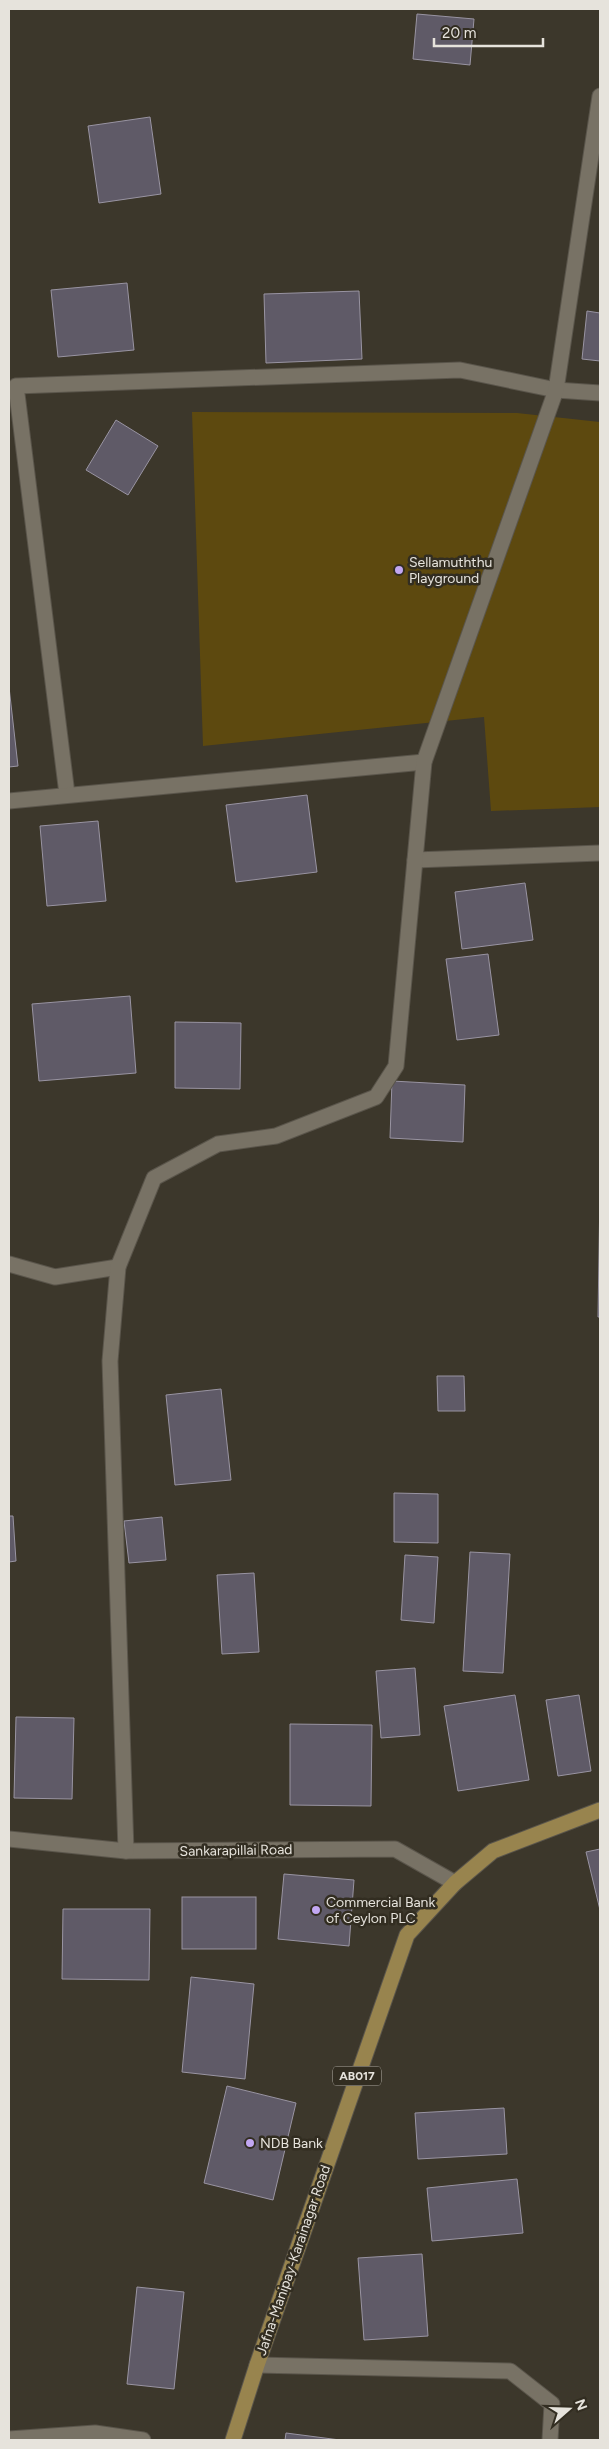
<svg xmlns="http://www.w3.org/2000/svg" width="609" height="2449" font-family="Figtree,sans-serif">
<rect width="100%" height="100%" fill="#3c372b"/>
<path fill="#5d490f" d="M192 412 517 413 600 422V807L491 811 484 717 203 746Z"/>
<g fill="#5f5a67" stroke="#9994a2">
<path d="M417 14 474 19 470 65 413 59Z"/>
<path d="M150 117 161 194 99 203 88 126Z"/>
<path d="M127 283 134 350 58 357 51 290Z"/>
<path d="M359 291 362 359 266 363 264 294Z"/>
<path d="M587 311 600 313V361L582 359Z"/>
<path d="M116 420 158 446 128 495 86 470Z"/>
<path d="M9 687 18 766 9 767Z"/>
<path d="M307 795 317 872 236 882 226 805Z"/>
<path d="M98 821 106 901 47 906 40 826Z"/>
<path d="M525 883 533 940 462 949 455 892Z"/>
<path d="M488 954 499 1035 457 1040 446 959Z"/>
<path d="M130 996 136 1073 39 1081 32 1004Z"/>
<path d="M175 1022 241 1023 240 1089 175 1088Z"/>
<path d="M392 1081 465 1085 463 1142 390 1138Z"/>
<path d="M600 1190V1317H598Z"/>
<path d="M437 1376H464L465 1411H438Z"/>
<path d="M221 1389 231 1480 175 1485 166 1395Z"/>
<path d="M394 1493 438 1494V1543L394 1542Z"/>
<path d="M9 1516H13L16 1561 9 1562Z"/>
<path d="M162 1517 166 1560 129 1563 124 1521Z"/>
<path d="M470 1552 510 1554 503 1673 463 1671Z"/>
<path d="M405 1555 438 1557 434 1623 401 1620Z"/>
<path d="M254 1573 259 1652 222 1654 217 1575Z"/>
<path d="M415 1668 420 1735 381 1738 376 1671Z"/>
<path d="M515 1695 529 1780 458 1791 444 1706Z"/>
<path d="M579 1695 591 1771 558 1776 546 1700Z"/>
<path d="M16 1717 74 1718 72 1799 14 1798Z"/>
<path d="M290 1724 372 1725 371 1806 290 1805Z"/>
<path d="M600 1849V1910L586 1852Z"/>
<path d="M284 1874 354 1880 349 1946 278 1939Z"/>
<rect x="182" y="1897" width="74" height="52"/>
<path d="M63 1909H150L149 1980 62 1979Z"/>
<path d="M191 1977 254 1984 245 2079 182 2072Z"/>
<path d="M227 2086 296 2103 273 2200 204 2183Z"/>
<path d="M504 2108 507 2154 418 2159 415 2113Z"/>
<path d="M517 2179 523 2233 432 2241 427 2188Z"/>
<path d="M422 2254 428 2336 364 2340 358 2258Z"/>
<path d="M137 2287 184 2292 174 2389 127 2384Z"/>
<path d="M286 2433 340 2440H285Z"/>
</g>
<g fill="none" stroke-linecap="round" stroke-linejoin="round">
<defs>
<g id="street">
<path d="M67 794 16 386 460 370 556 390 600 393"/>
<path d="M9 801 424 762"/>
<path d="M415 860 600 853"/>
<path d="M9 1264 55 1277 118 1267"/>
<path d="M9 1839 126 1851 395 1849 455 1883"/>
<path d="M126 1851 110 1361 118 1267 154 1178 218 1144 276 1136 376 1097 396 1066 424 762 556 390 600 96"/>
<path d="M257 2365 510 2371 552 2404 550 2440"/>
<path d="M9 2439 95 2433 143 2440"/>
</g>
<path id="primary" d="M233 2440 257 2365 407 1935 455 1883 493 1851 600 1810"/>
</defs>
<use href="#street" stroke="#5a554b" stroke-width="17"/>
<use href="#primary" stroke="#5a554b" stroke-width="17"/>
<use href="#street" stroke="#787265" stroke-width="15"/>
<use href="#primary" stroke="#98844e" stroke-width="15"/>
</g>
<g fill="#c2a7f2" stroke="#322d21" stroke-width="2">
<circle cx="399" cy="570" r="5"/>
<circle cx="316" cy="1910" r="5"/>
<circle cx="250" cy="2143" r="5"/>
</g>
<g text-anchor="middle" stroke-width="5" stroke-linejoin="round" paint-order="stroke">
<rect fill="#322d21" stroke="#b0aca4" stroke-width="1" x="333" y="2066.5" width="48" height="19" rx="4"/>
<g font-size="12" font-weight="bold" fill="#e6e3dc">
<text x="357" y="2080">AB017</text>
</g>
<g font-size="14" fill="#e6e3dc" stroke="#322d21" text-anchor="start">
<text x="409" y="567">Sellamuththu<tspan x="409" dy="16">Playground</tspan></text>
<text x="326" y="1907">Commercial Bank<tspan x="326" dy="16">of Ceylon PLC</tspan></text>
<text x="260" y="2148">NDB Bank</text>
</g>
<g font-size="14" fill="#e6e3dc" stroke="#322d21">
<text transform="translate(236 1850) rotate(-1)" y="5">Sankarapillai Road</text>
<text transform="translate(293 2260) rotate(-71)" y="5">Jafna-Manipay-Karainagar Road</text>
</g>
</g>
<rect width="609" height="2449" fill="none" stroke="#e6e3dc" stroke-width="20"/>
<g transform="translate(569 2409) rotate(70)" stroke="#322d21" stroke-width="4" paint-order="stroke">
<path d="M0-4L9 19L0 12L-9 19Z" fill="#e6e3dc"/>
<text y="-8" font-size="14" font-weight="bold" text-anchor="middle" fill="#e6e3dc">N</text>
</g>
<path d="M434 38v8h109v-8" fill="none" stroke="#e6e3dc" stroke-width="2.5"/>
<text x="442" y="38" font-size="15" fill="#e6e3dc" stroke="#322d21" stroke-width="4" paint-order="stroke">20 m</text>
</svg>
